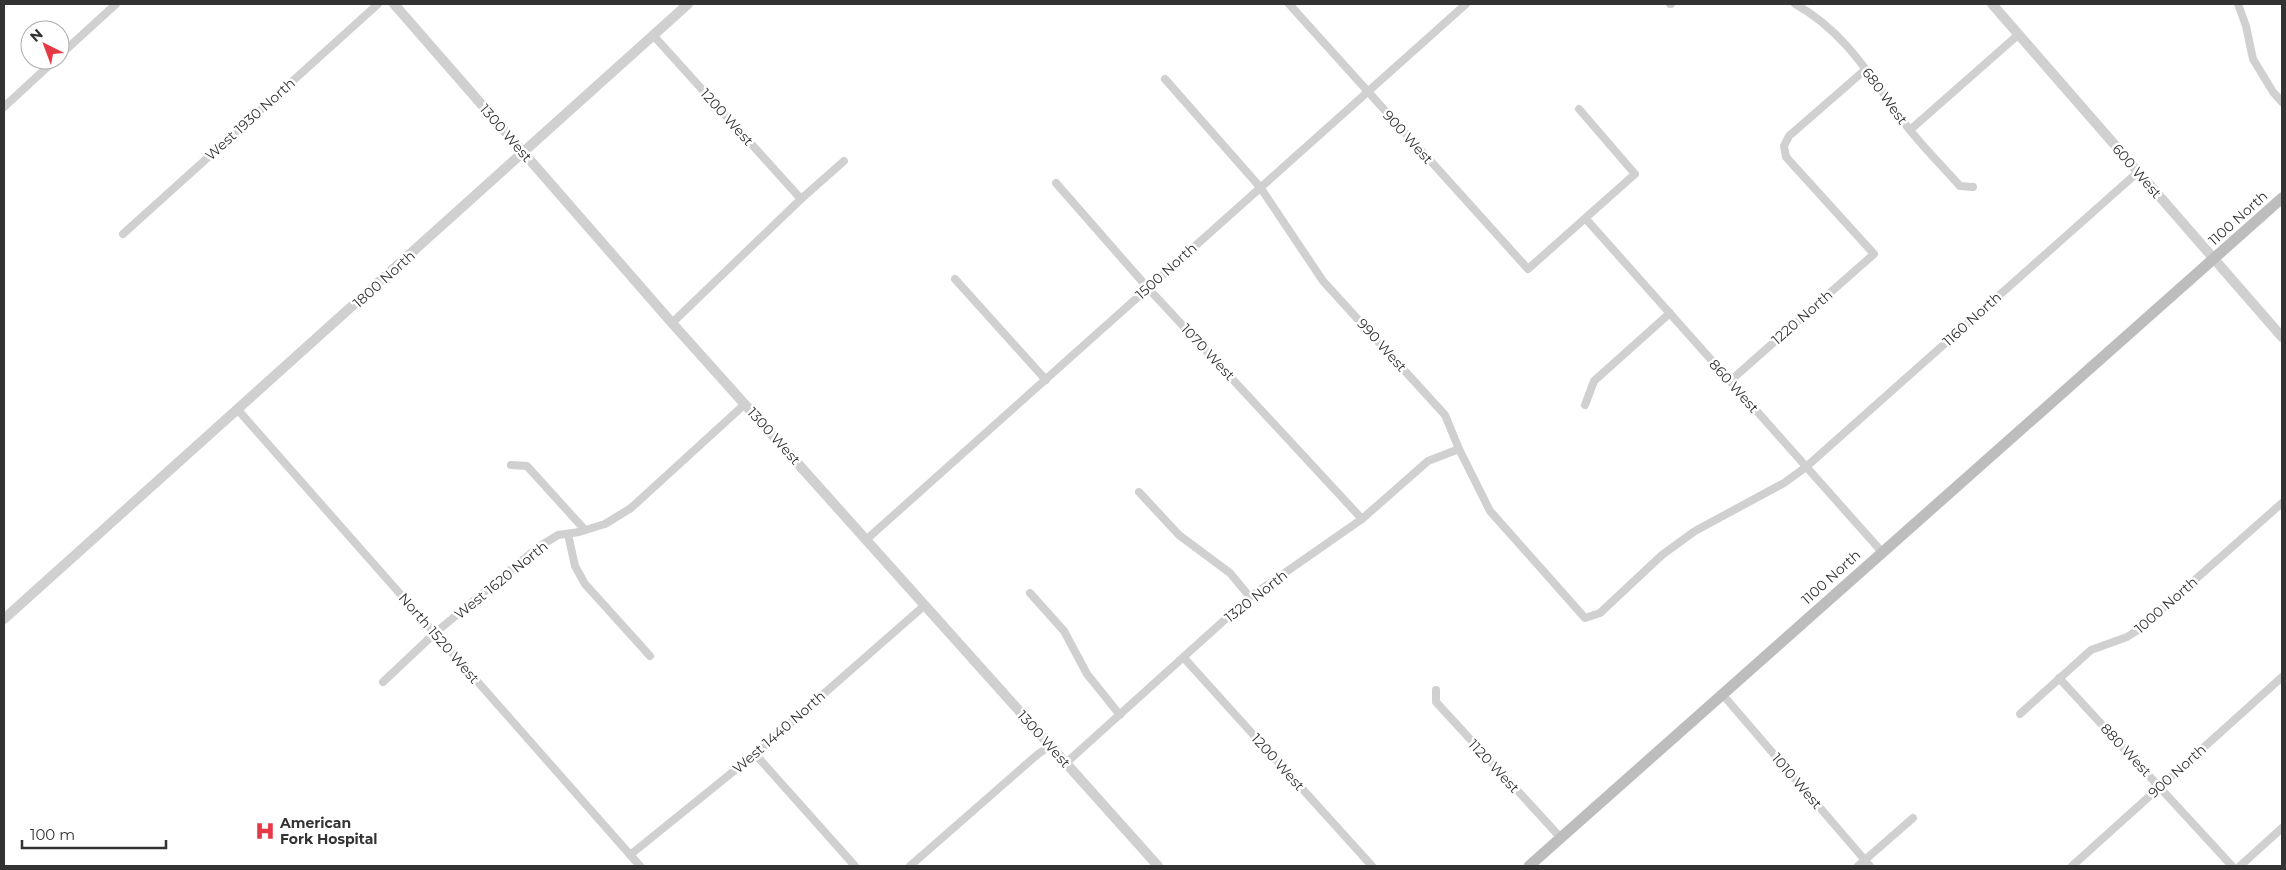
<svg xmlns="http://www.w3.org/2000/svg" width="2286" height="870" font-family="Montserrat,sans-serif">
<rect width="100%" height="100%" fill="#fff"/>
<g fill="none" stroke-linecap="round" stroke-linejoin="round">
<g stroke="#d0d0d0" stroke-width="8">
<path d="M1289 4 1528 269 1635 174 1579 109"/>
<path d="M1670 4H1671"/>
<path d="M1795 4C1847 32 1875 84 1909 129 1925 149 1943 167 1960 186L1973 187"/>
<path d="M2238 4 2246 26 2253 59 2273 92 2282 102"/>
<path d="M653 35 801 199"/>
<path d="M60 55 116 4"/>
<path d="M1165 79 1260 187 1323 281 1445 415 1459 449 1490 511 1585 618 1600 613 1662 555 1695 531 1784 483 1806 467 2138 172"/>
<path d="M4 107 55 60"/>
<path d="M1910 130 2019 34"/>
<path d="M1056 183 1147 287 1362 519"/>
<path d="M1586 219 1882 552"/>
<path d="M123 234 378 4"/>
<path d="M955 279 1046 380"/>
<path d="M672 323 801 199 844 161"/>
<path d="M1730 381 1874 254 1786 157 1784 146 1789 136 1866 69"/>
<path d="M1585 405 1594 381 1670 313"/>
<path d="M238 410 640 866"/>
<path d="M511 465 527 466 585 530"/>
<path d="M1139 492 1179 535 1230 573 1250 597"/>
<path d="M568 534 575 566 585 584 650 656"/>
<path d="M867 539 1466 4"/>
<path d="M1030 593 1064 631 1087 674 1120 715"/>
<path d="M1184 658 1372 866"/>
<path d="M2059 678 2232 866"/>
<path d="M383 682 435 633 537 548 558 535 579 532 605 524 631 508 745 404"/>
<path d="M1436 690V702L1561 838"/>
<path d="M1723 695 1870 866"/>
<path d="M2020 714 2091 650 2127 637 2138 630 2282 503"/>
<path d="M755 754 855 866"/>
<path d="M1066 763 1250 597 1362 519 1428 461 1459 449"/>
<path d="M630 855 755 754 925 605"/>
<path d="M910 866 1038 754 1050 746"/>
<path d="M1858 866 1913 818"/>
<path d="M2072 866 2282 677"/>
<path d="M2240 866 2282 828"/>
</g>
<g stroke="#d0d0d0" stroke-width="10">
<path d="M394 4 672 323 1158 866"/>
<path d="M1992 4 2282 337"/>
<path d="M4 619 688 4"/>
</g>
<path stroke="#bdbdbd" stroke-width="11" d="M1529 866 2282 198"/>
</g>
<defs>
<symbol id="hospital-bare" viewBox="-9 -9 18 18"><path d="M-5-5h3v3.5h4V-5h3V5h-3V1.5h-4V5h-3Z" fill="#e63946" stroke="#fff" stroke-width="2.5" paint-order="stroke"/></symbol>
</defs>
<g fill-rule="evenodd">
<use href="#hospital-bare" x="251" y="817" width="28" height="28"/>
</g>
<g text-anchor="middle" stroke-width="5" stroke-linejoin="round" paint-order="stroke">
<g font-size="14" fill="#333" stroke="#fff">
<text transform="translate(1885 96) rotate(54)" y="5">680 West</text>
<text transform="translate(727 117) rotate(48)" y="5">1200 West</text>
<text transform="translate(250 119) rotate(-42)" y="5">West 1930 North</text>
<text transform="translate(506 133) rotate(49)" y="5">1300 West</text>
<text transform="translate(1408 137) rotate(48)" y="5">900 West</text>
<text transform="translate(2137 171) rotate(49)" y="5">600 West</text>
<text transform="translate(2238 218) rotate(-42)" y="5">1100 North</text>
<text transform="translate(1166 271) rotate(-42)" y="5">1500 North</text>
<text transform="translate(384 279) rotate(-42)" y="5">1800 North</text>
<text transform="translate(1802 317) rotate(-41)" y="5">1220 North</text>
<text transform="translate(1972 319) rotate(-42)" y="5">1160 North</text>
<text transform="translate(1382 345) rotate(48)" y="5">990 West</text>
<text transform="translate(1208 352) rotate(47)" y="5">1070 West</text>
<text transform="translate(1734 386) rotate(48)" y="5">860 West</text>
<text transform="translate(774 436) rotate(48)" y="5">1300 West</text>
<text transform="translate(1831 577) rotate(-42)" y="5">1100 North</text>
<text transform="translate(501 580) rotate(-39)" y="5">West 1620 North</text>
<text transform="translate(1256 596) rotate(-38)" y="5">1320 North</text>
<text transform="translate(2166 605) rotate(-41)" y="5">1000 North</text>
<text transform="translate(439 638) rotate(49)" y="5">North 1520 West</text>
<text transform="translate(779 732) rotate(-41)" y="5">West 1440 North</text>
<text transform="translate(1044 739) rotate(48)" y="5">1300 West</text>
<text transform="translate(2126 750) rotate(47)" y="5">880 West</text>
<text transform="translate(1278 762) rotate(48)" y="5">1200 West</text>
<text transform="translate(1494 766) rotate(47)" y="5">1120 West</text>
<text transform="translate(2177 771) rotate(-42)" y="5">900 North</text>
<text transform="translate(1797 781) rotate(49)" y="5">1010 West</text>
</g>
<g font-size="14" font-weight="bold" fill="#333" stroke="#fff" text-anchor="start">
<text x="280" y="828">American<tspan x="280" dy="16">Fork Hospital</tspan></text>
</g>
</g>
<rect width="2286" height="870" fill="none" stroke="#333333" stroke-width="10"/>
<g transform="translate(45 45) rotate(318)"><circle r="24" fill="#ffffff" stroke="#adadad"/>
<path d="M0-4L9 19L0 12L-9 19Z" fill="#e63946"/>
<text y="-8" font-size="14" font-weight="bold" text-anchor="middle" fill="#333333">N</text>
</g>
<path d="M22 840v8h144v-8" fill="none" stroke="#333333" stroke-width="2.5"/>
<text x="30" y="840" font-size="15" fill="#333333" stroke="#ffffff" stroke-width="4" paint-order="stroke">100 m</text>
</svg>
